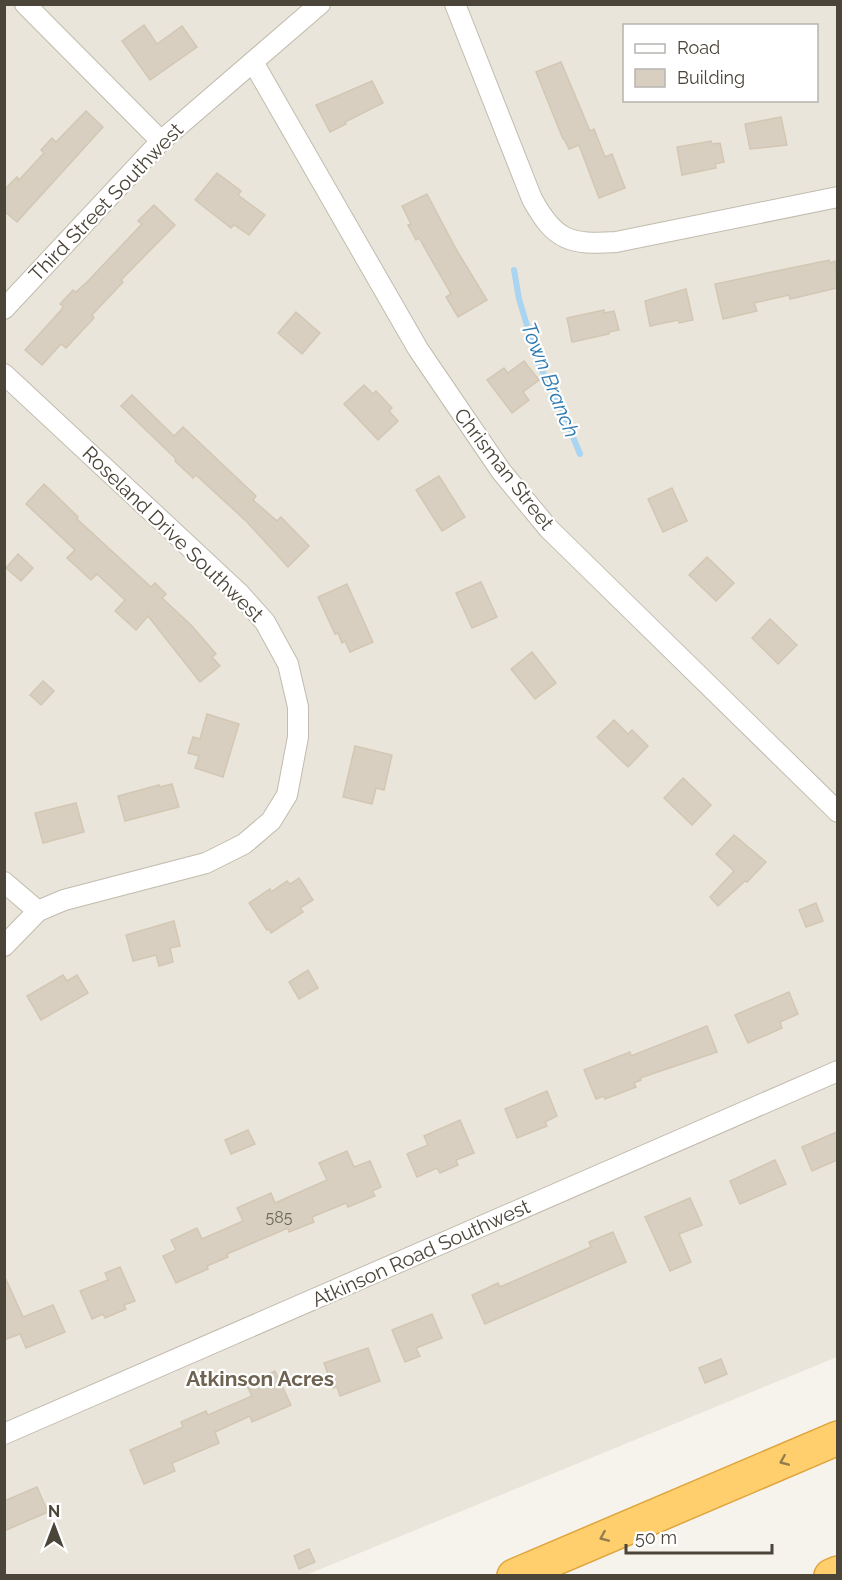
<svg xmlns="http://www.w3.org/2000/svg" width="842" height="1580" font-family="Raleway,sans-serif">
<rect width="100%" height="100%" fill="#f6f3ec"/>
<path fill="#eae5da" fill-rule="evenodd" d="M5 5H837V1357L306 1575 5 1576ZM624 26H816V100H624Z"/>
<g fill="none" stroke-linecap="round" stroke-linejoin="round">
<path stroke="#a9d4f2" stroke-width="6" d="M514 270 519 299 539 365 557 398 580 454"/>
</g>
<g fill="#d8cfc1" stroke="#d3c7b4" stroke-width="1.5">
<path d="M144 25 157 44 182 26 197 47 150 80 122 41Z"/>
<path d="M561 62 590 131 594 129 605 157 612 154 625 188 599 198 579 145 569 149 564 139H563L536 72Z"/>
<path d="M372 81 383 103 345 122 346 124 330 132 316 105Z"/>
<path d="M86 111 103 127 17 222 4 211V190L17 177 19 180 44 153 41 150 52 138 56 142Z"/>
<path d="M781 117 787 145 750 149 745 124Z"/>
<path d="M711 141 712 144 720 143 724 162 715 164 716 168 682 175 677 147Z"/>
<path d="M217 173 241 191 238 195 265 215 249 235 234 225 231 228 195 200Z"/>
<path d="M427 194 456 249 487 300 458 317 446 297 451 294 419 238 416 240 408 225 411 224 402 206Z"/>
<path d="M154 205 175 225 121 280 123 282 92 315 94 318 66 348 61 344 42 365 25 350 62 309 63 306 60 304 73 290 76 292 88 281 142 224 138 221Z"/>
<path d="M829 260 830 263 835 261 837 288 790 299 789 295 754 303 757 311 723 319 715 284Z"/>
<path d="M686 289 693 320 679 323 678 320 650 326 645 301Z"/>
<path d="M604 310V313L614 311 619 330 609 332V334L572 342 567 318Z"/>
<path d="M296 312 320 333 302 354 278 333Z"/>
<path d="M524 361 539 380 523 392 529 400 512 413 487 380 504 368 508 373Z"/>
<path d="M364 385 373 394 376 391 392 408 389 411 398 421 378 440 344 404Z"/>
<path d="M132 395 174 436 183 427 256 496 253 500 277 521 281 517 309 546 288 567 247 522 196 475 193 478 175 461 176 459 121 406Z"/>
<path d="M439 476 465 517 442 531 416 490Z"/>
<path d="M44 484 71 510 78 517 77 519 151 587 155 583 166 594 162 598 191 625 216 654 212 657 220 666 200 682 148 616 136 630 115 611 125 600 97 574 91 580 67 558 75 550 26 504Z"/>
<path d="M672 488 687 521 663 532 648 499Z"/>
<path d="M18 554 33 568 21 581 6 568Z"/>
<path d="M707 557 734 583 716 601 689 575Z"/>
<path d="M481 582 497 617 472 628 456 593Z"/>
<path d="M347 584 373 642 350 652 345 641 342 643 338 633 335 634 318 597Z"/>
<path d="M770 619 797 645 778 664 752 638Z"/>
<path d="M532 652 556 683 535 699 511 669Z"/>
<path d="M43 681 54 691 41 705 30 695Z"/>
<path d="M207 714 239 724 223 777 195 768 199 756 188 753 193 737 200 739Z"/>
<path d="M614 720 628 734 632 730 648 746 628 767 597 737Z"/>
<path d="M355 746 392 755 384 790 376 788 372 804 343 797Z"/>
<path d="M683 778 711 805 692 825 664 798Z"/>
<path d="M172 784 179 807 125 821 118 796 159 785 160 787Z"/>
<path d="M76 803 84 832 43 843 35 813Z"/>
<path d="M734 835 766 862 747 882 745 881 718 906 710 897 734 871 716 854Z"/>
<path d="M299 878 313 900 300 908 303 912 271 933 269 929 267 930 249 903 270 889 271 892 287 881 290 884Z"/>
<path d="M816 903 823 921 806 927 799 910Z"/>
<path d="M174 921 180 946 170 948 173 962 159 966 156 955 133 961 126 935Z"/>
<path d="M308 970 318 988 299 999 289 982Z"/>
<path d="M63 975 67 981 77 975 88 993 41 1020 27 996Z"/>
<path d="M789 992 798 1014 780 1022 782 1028 748 1043 735 1015Z"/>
<path d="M707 1026 717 1052 640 1078 641 1080 634 1083 636 1087 605 1099 604 1096 596 1099 584 1070 630 1052 631 1056Z"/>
<path d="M547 1091 557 1116 545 1122 547 1126 517 1138 505 1109Z"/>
<path d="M460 1120 474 1153 456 1160 458 1165 440 1173 437 1168 417 1177 407 1154 428 1145 424 1136Z"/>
<path d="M248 1130 255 1144 231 1154 225 1140Z"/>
<path d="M837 1132V1160L812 1171 802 1147Z"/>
<path d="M347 1151 354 1167 370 1161 381 1187 372 1191 375 1196 348 1207 346 1203 312 1217 314 1222 289 1232 288 1228 227 1254 228 1257 207 1266 208 1269 176 1283 163 1256 176 1250 171 1240 197 1228 202 1239 243 1221 237 1208 271 1193 275 1203 327 1180 319 1163Z"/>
<path d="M775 1160 786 1184 740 1204 730 1181Z"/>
<path d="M690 1198 702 1225 679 1234 691 1262 670 1271 645 1217Z"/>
<path d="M613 1232 626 1262 485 1324 472 1295 498 1283 500 1287 591 1247 589 1242Z"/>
<path d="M120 1267 135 1301 124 1305 126 1309 105 1318 103 1314 92 1319 80 1291 108 1280 105 1273Z"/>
<path d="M4 1275 23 1317 53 1305 65 1332 26 1348 20 1334 4 1340Z"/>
<path d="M432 1314 442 1338 416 1348 420 1356 405 1362 392 1330Z"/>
<path d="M368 1348 380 1381 340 1396 337 1387 333 1388 324 1363Z"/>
<path d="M721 1359 727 1374 705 1383 699 1368Z"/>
<path d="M275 1371 291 1405 252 1422 250 1416 215 1432 219 1443 172 1463 175 1471 144 1484 130 1450 183 1427 181 1422 206 1411 208 1415 252 1396 246 1384Z"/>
<path d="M37 1487 48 1512 4 1531V1501Z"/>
<path d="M309 1549 315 1562 299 1569 294 1556Z"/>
</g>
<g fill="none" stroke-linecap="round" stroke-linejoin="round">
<defs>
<g id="street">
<path d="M25 4 161 141"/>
<path d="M455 4 532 199C555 241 570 245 616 242L838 197"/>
<path d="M253 62 418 349 501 471 548 528 838 812"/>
<path d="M4 309 161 141 320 4"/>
<path d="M4 374 239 593 265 622 288 664 298 707V737L287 795 271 821 244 844 206 863 64 900 38 911 4 946"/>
<path d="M4 882 38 911"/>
<path d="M4 1434 838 1071"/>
</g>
<g id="highway">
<path d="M514 1576 838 1438"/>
<path d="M831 1576 838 1573"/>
</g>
</defs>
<use href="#street" stroke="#c2bbae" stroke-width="22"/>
<use href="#highway" stroke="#e0a43c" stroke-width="36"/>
<use href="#street" stroke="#fff" stroke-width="20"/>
<use href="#highway" stroke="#ffcf6e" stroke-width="33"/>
</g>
<defs><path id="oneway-chevron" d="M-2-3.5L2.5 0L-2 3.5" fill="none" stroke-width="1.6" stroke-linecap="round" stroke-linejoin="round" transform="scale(1.5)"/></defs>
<g stroke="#937c4e">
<use href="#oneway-chevron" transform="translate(784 1461) rotate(157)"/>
<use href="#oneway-chevron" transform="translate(604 1537) rotate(157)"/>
</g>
<g text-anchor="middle" stroke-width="4.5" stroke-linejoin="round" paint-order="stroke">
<g font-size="16" fill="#6e675b">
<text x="279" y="1223">585</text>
</g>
<g font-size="20" fill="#4b4439" stroke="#fff">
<text transform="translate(106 202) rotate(-46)" y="7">Third Street Southwest</text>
<text transform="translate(504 469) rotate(52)" y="7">Chrisman Street</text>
<text transform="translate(173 534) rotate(44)" y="7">Roseland Drive Southwest</text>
<text transform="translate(421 1253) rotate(-24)" y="7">Atkinson Road Southwest</text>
</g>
<g font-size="21" font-style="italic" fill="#2e7ab2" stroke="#fff">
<text transform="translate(550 380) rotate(68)" y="7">Town Branch</text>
</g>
<g font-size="21" font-weight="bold" fill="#6e6250" stroke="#fff">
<text x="260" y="1386">Atkinson Acres</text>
</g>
</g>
<rect width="842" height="1580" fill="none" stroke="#4b4439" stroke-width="12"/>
<rect x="623" y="24" width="195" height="78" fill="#ffffff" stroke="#b7b4b0" stroke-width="1.5"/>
<rect x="635" y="44" width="30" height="9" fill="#ffffff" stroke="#b7b4b0" stroke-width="1.5"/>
<text x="677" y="54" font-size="18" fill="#4b4439">Road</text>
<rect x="635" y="69" width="30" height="18" fill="#d8cfc1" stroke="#b7b4b0" stroke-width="1.5"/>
<text x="677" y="84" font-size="18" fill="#4b4439">Building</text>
<g transform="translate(54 1526)" stroke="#ffffff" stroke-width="4.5" paint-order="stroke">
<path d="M0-4.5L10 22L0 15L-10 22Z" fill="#4b4439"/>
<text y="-9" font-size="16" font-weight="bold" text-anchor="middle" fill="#4b4439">N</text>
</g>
<path d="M626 1544v9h146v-9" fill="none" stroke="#4b4439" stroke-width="3"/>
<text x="635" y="1544" font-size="18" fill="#4b4439" stroke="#ffffff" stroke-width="4.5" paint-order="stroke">50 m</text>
</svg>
